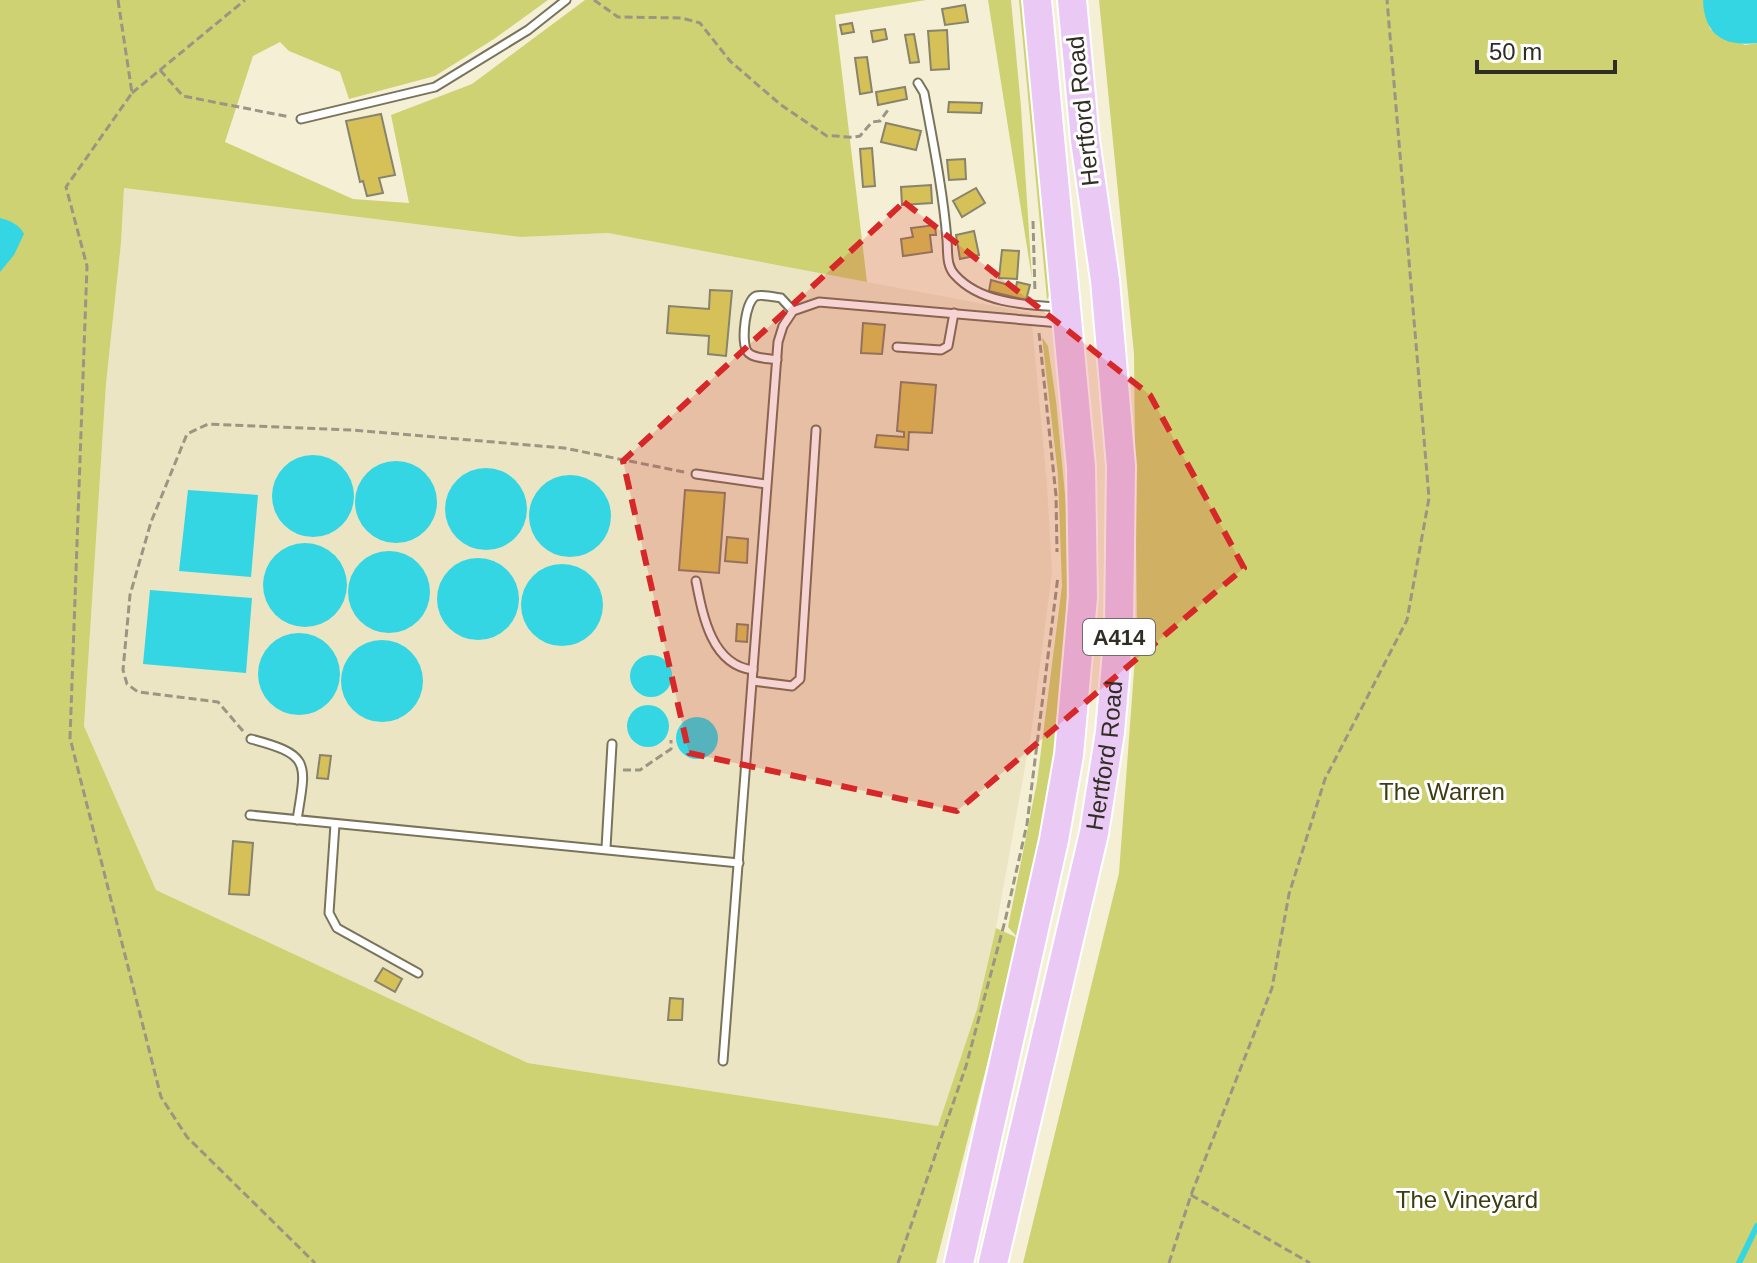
<svg xmlns="http://www.w3.org/2000/svg" width="1757" height="1263" font-family="Helvetica,sans-serif">
<rect width="100%" height="100%" fill="#f5f0d5"/>
<path fill="#ece5c3" d="M124 188 521 237 608 233 1031 313 1047 485 1052 572 1031 734 996 928 977 1009 938 1126 528 1063 156 890 84 726 106 384 121 243Z"/>
<g fill="#cfd272">
<path d="M0 0H548L494 39 435 76 349 99 340 72 289 51 280 42 253 56 225 142 353 199 409 203 391 115 472 84 585 0H926L835 15 867 282 608 233 521 237 124 188 121 243 106 384 84 726 156 890 528 1063 938 1126 977 1009 996 928 1018 938 1008 927 1037 782 1062 586 1058 475 1042 337 1048 346 1056 401 1068 526 1066 632 1054 760 1019 940 936 1263H0Z"/>
<path d="M988 0H1011L1021 107 1032 279Z"/>
<path d="M1019 0H1025L1053 287 1047 300Z"/>
<path d="M1099 0H1703L1710 29 1745 45 1757 43V1263H1023L1119 873 1137 631 1134 354Z"/>
</g>
<g fill="#34d6e3">
<path d="M1703 0H1757V43C1724 47 1704 35 1703 0Z"/>
<path d="M0 218C9 220 20 225 24 234L14 255 0 272Z"/>
<circle cx="313" cy="496" r="41"/>
<circle cx="396" cy="502" r="41"/>
<circle cx="486" cy="509" r="41"/>
<circle cx="570" cy="516" r="41"/>
<path d="M188 490 258 495 251 577 179 571Z"/>
<circle cx="305" cy="585" r="42"/>
<circle cx="389" cy="592" r="41"/>
<circle cx="478" cy="599" r="41"/>
<circle cx="562" cy="605" r="41"/>
<path d="M150 590 252 598 246 673 143 664Z"/>
<circle cx="299" cy="674" r="41"/>
<circle cx="382" cy="681" r="41"/>
<circle cx="651" cy="676" r="21"/>
<circle cx="648" cy="726" r="21"/>
<circle cx="697" cy="738" r="21"/>
</g>
<g fill="none" stroke-linecap="round" stroke-linejoin="round">
<path stroke="#34d6e3" stroke-width="6" d="M1739 1263 1757 1226"/>
</g>
<g fill="#d5c158" stroke="#88836b" stroke-width="2">
<path d="M965 5 968 22 945 25 942 9Z"/>
<path d="M852 23 854 32 842 34 840 25Z"/>
<path d="M885 29 887 39 873 42 871 31Z"/>
<path d="M947 30 949 69 931 70 928 31Z"/>
<path d="M914 34 919 62 910 63 905 35Z"/>
<path d="M867 57 872 92 860 94 855 58Z"/>
<path d="M905 87 907 99 878 105 876 92Z"/>
<path d="M949 102 982 103 981 113 948 112Z"/>
<path d="M381 114 395 175 379 178 383 193 367 196 363 181 360 182 346 121Z"/>
<path d="M886 123 921 131 916 150 881 142Z"/>
<path d="M872 148 875 186 863 187 860 149Z"/>
<path d="M965 159 966 179 949 180 947 160Z"/>
<path d="M931 185 932 203 902 205 901 187Z"/>
<path d="M976 188 985 203 962 217 953 201Z"/>
<path d="M935 225 936 235H930L932 252 903 256 901 239 913 237 911 228Z"/>
<path d="M974 231 979 255 960 259 956 235Z"/>
<path d="M1002 250 1019 251 1017 279 999 278Z"/>
<path d="M991 280 1016 287 1017 282 1030 285 1026 300 989 291Z"/>
<path d="M710 290 732 291 726 356 708 354 709 336 667 333 669 306 709 309Z"/>
<path d="M863 323 885 325 882 354 861 353Z"/>
<path d="M901 382 936 385 932 433 909 432 908 450 875 447 877 435 904 437V432L897 431Z"/>
<path d="M685 490 725 493 719 573 679 570Z"/>
<path d="M727 537 748 539 747 563 725 561Z"/>
<path d="M737 624 748 625 747 642 736 641Z"/>
<path d="M320 755 331 756 328 779 317 778Z"/>
<path d="M233 841 253 843 249 895 229 894Z"/>
<path d="M383 968 402 979 395 992 375 981Z"/>
<path d="M670 998 683 999 682 1020H668Z"/>
</g>
<g fill="none" stroke-linecap="round" stroke-linejoin="round">
<defs>
<g id="lane">
<path d="M918 83 924 93C933 142 943 191 947 240 948 252 946 266 955 275 980 303 1025 305 1060 307"/>
<path d="M301 119 435 87 528 30 566 0"/>
<path d="M897 347 941 350 948 346 954 313"/>
<path d="M777 360C768 358 752 359 747 351 741 341 745 301 756 296 762 294 774 297 781 298L793 311"/>
<path d="M696 474 766 484"/>
<path d="M696 581C703 617 712 665 753 670"/>
<path d="M753 681 792 686 800 679 816 430"/>
<path d="M251 739C312 755 306 763 297 820"/>
<path d="M250 815 739 863"/>
<path d="M335 824 329 913 337 928 418 973"/>
<path d="M606 848 612 744"/>
<path d="M723 1061 778 342 783 326 793 311 819 302 1060 323"/>
</g>
<g id="highway">
<path d="M959 1263 1054 840 1069 755 1083 597 1081 467 1037 0"/>
<path id="s1" d="M993 1263 1094 833 1110 732 1119 629 1121 466 1105 280 1085 140 1072 0"/>
</g>
</defs>
<use href="#lane" stroke="#78735b" stroke-width="11"/>
<use href="#highway" stroke="#fff" stroke-width="32"/>
<g stroke="#9a9683" stroke-width="3" stroke-dasharray="8 4" stroke-linecap="butt">
<path d="M118 0 132 93 66 187 87 266 70 738 161 1097 187 1137 315 1263"/>
<path d="M594 0 618 17 682 18 700 23 730 61 781 105 827 136C839 135 848 139 860 136L872 122 880 121 888 110"/>
<path d="M160 70 183 96 290 117"/>
<path d="M132 93 245 0"/>
<path d="M1033 221 1035 293"/>
<path d="M1039 333 1056 496 1057 552"/>
<path d="M243 731 218 702 138 692 127 684 123 670 130 595 151 522 187 434 208 424 352 430 564 448 684 472"/>
<path d="M623 770H640L671 749V740"/>
<path d="M1191 1195 1310 1263"/>
<path d="M898 1263 966 1066 1005 921 1027 824 1058 576"/>
<path d="M1169 1263 1191 1195 1272 988 1289 894 1325 779 1407 620 1429 498 1387 0"/>
</g>
<use href="#lane" stroke="#fff" stroke-width="7"/>
<use href="#highway" stroke="#eac9f5" stroke-width="28"/>
</g>
<path fill="#d62828" fill-opacity="0.2" stroke="#d62828" stroke-width="6" stroke-dasharray="16 10" stroke-linejoin="round" d="M904 202 1150 395 1244 568 957 811 689 753 623 461Z"/>
<g text-anchor="middle" stroke-width="6" stroke-linejoin="round" paint-order="stroke">
<rect fill="#fff" stroke="#6e6d66" stroke-width="2" x="1083" y="619" width="72" height="36" rx="6"/>
<g font-size="22" font-weight="bold" fill="#302e24">
<text x="1119" y="645">A414</text>
</g>
<g font-size="24" fill="#302e24" stroke="#fff">
<text transform="translate(1083 111) rotate(-96)" y="8">Hertford Road</text>
<text dy="8" stroke="none"><textPath href="#s1" startOffset="520">Hertford Road</textPath></text>
</g>
<g font-size="24" fill="#3d3d12" stroke="#fff">
<text x="1442" y="800">The Warren</text>
<text x="1467" y="1208">The Vineyard</text>
</g>
</g>
<path d="M1477 60v12h138v-12" fill="none" stroke="#302e24" stroke-width="4"/>
<text x="1489" y="60" font-size="24" fill="#302e24" stroke="#ffffff" stroke-width="6" paint-order="stroke">50 m</text>
</svg>
